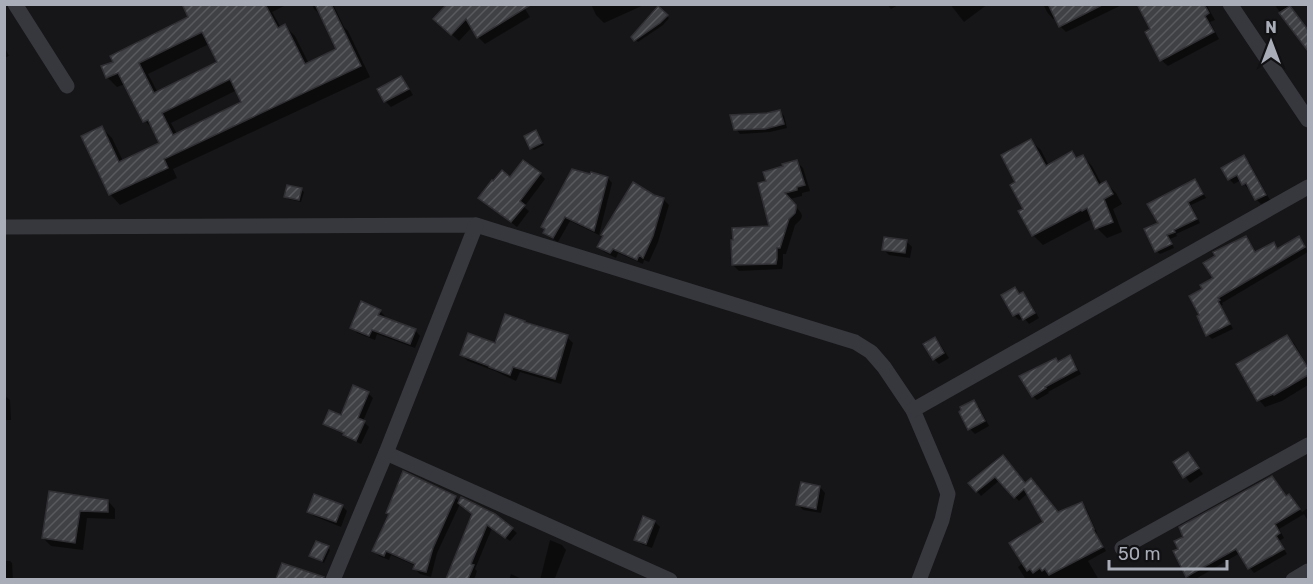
<svg xmlns="http://www.w3.org/2000/svg" width="1313" height="584" font-family="Rubik,sans-serif">
<defs>
<pattern id="building-hatch" width="6" height="6" patternUnits="userSpaceOnUse" patternTransform="scale(1.5)"><rect width="6" height="6" fill="#404145"/><path d="M-1 1l2-2M0 6l6-6M5 7l2-2" fill="none" stroke="#595a5e"/></pattern>
</defs>
<rect width="100%" height="100%" fill="#161618"/>
<g fill="#0007" fill-rule="evenodd">
<path d="M217 4H288L272 12 281 28 285 26 295 36 309 64 338 50 323 17 314 9 312 4H333L344 27 348 31 370 77 173 169 177 178 120 205 110 194 102 128 112 138 123 161 161 144 155 131 145 121 125 84 117 87 107 77 115 62ZM209 44 219 63 158 93 148 74ZM237 90 243 103 177 134 171 123Z"/>
<path d="M522 4 530 17 485 44 478 37 472 27 459 41 435 19Z"/>
<path d="M591 4H646L604 23 596 15Z"/>
<path d="M887 4H900L891 9Z"/>
<path d="M950 4H988L964 22Z"/>
<path d="M1043 4H1124L1066 32 1060 26 1056 18 1053 19 1047 12Z"/>
<path d="M1138 4H1206L1215 20 1210 22 1219 39 1168 66 1161 60 1152 30Z"/>
<path d="M1274 4H1288L1308 31V49Z"/>
<path d="M658 9 669 18 663 25 638 42 633 37Z"/>
<path d="M4 46 9 56 4 58Z"/>
<path d="M401 78 406 83 413 95 391 107 386 102 379 90Z"/>
<path d="M780 112 784 116 787 128 770 132 740 134 736 129 767 115Z"/>
<path d="M536 131 544 145 534 150 531 148Z"/>
<path d="M1031 141 1041 150 1049 166 1072 153 1078 159 1083 157 1092 166 1102 185 1106 183 1116 193 1122 204 1113 209 1122 232 1107 238 1097 228 1092 219 1043 245 1033 235 1020 212 1025 210 1017 183Z"/>
<path d="M1244 157 1249 162 1270 200 1261 204 1256 199 1251 188 1248 189 1241 180 1234 184 1229 179Z"/>
<path d="M797 162 803 168 810 191 802 193V196L790 199 801 213 802 216 801 219 795 225 786 254H783V265L782 269 739 271 733 265 771 228 768 182Z"/>
<path d="M540 174 545 179 524 207 529 211 517 227 486 203 510 179Z"/>
<path d="M608 178 612 183 599 235 570 221 558 242 549 237 545 232Z"/>
<path d="M1195 181 1198 184 1206 198 1191 205 1200 223 1176 234 1177 236 1170 239 1174 248 1160 254 1156 251 1160 223Z"/>
<path d="M301 190 304 192 301 202 288 199 286 196Z"/>
<path d="M654 197 663 199 669 205 658 242 649 262 644 260 643 264 618 253 616 258 604 252 599 246Z"/>
<path d="M1246 237 1250 242 1257 253 1273 244 1278 250 1299 238 1303 242 1308 252 1222 303 1223 305H1221L1233 329 1212 339 1208 335 1204 290 1215 279Z"/>
<path d="M906 241 912 247 910 258 889 255 883 249Z"/>
<path d="M1015 289 1021 295 1023 294 1028 299 1039 318 1029 324 1024 318 1019 320 1014 315 1004 295Z"/>
<path d="M380 311 385 316 384 319 415 330 420 336 415 348 377 334 375 340 357 333 352 327Z"/>
<path d="M567 337 573 343 561 384 520 372 516 381 495 371 468 361 461 355 496 345Z"/>
<path d="M1287 337 1294 343 1308 367V385L1282 401 1265 407 1259 400Z"/>
<path d="M934 339 940 344 949 358 939 364 934 359Z"/>
<path d="M1069 357 1074 362 1081 374 1048 392 1049 393 1037 400 1033 396 1058 363Z"/>
<path d="M368 393 373 398 363 421 369 427 361 444 350 439 346 435 330 428 325 424 342 417Z"/>
<path d="M4 395 10 400 11 420H4Z"/>
<path d="M974 402 979 407 989 426 975 434 970 429Z"/>
<path d="M1188 454 1203 474 1190 483 1175 463Z"/>
<path d="M1003 457 1026 484 1059 513 1082 504 1086 508 1097 533 1096 534 1106 551 1088 561 1099 580H1026L1018 567 1023 563 1045 522 1028 493 1019 501 1000 480 981 496 970 483Z"/>
<path d="M404 473 456 498 460 502 512 529 517 533 510 541 492 528 475 569 477 571 474 580H448L473 515 460 504 437 553 431 577 420 574 415 569 416 566 391 555 389 560 379 556 374 551 390 515 387 512Z"/>
<path d="M1272 478 1287 497 1289 496 1302 512 1308 508V521L1304 514 1279 529 1284 538 1279 541 1287 554 1254 573 1250 568 1240 553 1194 580H1191L1188 576Z"/>
<path d="M820 487 825 493 821 513 803 510 798 504Z"/>
<path d="M50 493 108 501 115 509V519L87 518 83 550 51 546 43 538Z"/>
<path d="M342 506 347 511 341 527 314 516 309 511Z"/>
<path d="M655 522 660 527 652 548 641 544 636 539Z"/>
<path d="M550 540 562 545 566 550 555 578 559 580H540Z"/>
<path d="M328 548 330 550 324 563 311 556Z"/>
<path d="M4 561H10L12 563 13 580H4Z"/>
<path d="M283 565 310 574 315 580H278Z"/>
<path d="M511 574 524 580H509Z"/>
</g>
<g fill="url(#building-hatch)" stroke="#303034" stroke-width="1.5" fill-rule="evenodd">
<path d="M182 4H265L278 28 285 24 305 64 336 49 315 4H331L361 66 164 159 168 168 109 195 81 136 102 126 119 162 159 143 148 120 143 122 118 73 106 78 101 66 113 62 110 56 188 17ZM202 32 217 62 154 93 139 63ZM230 79 241 102 173 135 162 113Z"/>
<path d="M447 4H532L477 38 466 19 451 35 433 19Z"/>
<path d="M1048 4H1104L1059 27Z"/>
<path d="M1137 4H1204L1209 13 1205 16 1214 32 1160 61 1145 32 1150 29Z"/>
<path d="M658 6 668 15 660 23 634 41 631 37Z"/>
<path d="M1290 6 1308 30V51L1279 13Z"/>
<path d="M401 76 409 89 384 102 377 89Z"/>
<path d="M780 110 784 124 765 129 734 130 730 115 767 113Z"/>
<path d="M536 130 542 143 530 149 524 136Z"/>
<path d="M1031 139 1046 166 1072 151 1076 158 1083 155 1099 185 1106 181 1113 194 1104 199 1113 222 1095 229 1087 208 1082 211 1081 210 1032 236 1018 211 1023 209 1010 185 1015 182 1001 155Z"/>
<path d="M1244 155 1266 195 1255 200 1246 183 1242 185 1237 175 1228 180 1221 168Z"/>
<path d="M523 160 541 173 520 201 525 205 511 222 478 198 492 180 493 181 502 170 510 177Z"/>
<path d="M797 160 805 185 797 187V190L785 193 796 205V209L795 213 789 219 780 248H777V258L776 264 732 265 731 240H733L732 228 769 226 758 183 766 181 763 172 783 166 782 164Z"/>
<path d="M572 169 590 174 591 172 608 177 594 231 565 217 553 238 543 233 545 229 541 227Z"/>
<path d="M1195 179 1203 194 1188 202 1197 219 1174 230 1175 232 1167 235 1172 244 1155 252 1144 229 1158 223 1147 204Z"/>
<path d="M633 182 654 195 664 198 653 236 643 258 639 255 637 260 613 249 610 253 597 247 603 236 601 235Z"/>
<path d="M287 185 302 188 299 200 284 197Z"/>
<path d="M1246 236 1255 252 1274 242 1277 249 1299 236 1305 247 1218 298 1220 300 1218 301 1230 324 1206 336 1197 316 1199 315 1189 296 1202 289 1200 285 1213 278 1203 263 1215 256 1213 252Z"/>
<path d="M884 237 907 240 905 253 882 250Z"/>
<path d="M1015 287 1019 294 1023 292 1035 313 1023 320 1019 313 1013 316 1001 295Z"/>
<path d="M361 301 381 310 378 315 416 329 410 344 372 330 369 336 350 328Z"/>
<path d="M505 314 525 321 524 322 568 335 555 379 513 367 510 375 489 367V366L460 355 468 333 495 343Z"/>
<path d="M1287 335 1308 368V375L1274 395 1273 394 1257 401 1236 364Z"/>
<path d="M935 337 944 353 933 360 923 344Z"/>
<path d="M1070 355 1077 370 1045 387 1046 388 1032 397 1019 376 1056 358 1058 362Z"/>
<path d="M353 385 369 392 358 418 365 421 356 441 343 435 344 433 323 424 329 410 341 415Z"/>
<path d="M974 400 985 421 968 430 959 412 961 410 960 407Z"/>
<path d="M1188 452 1199 468 1183 478 1173 462Z"/>
<path d="M1003 455 1025 483 1031 478 1058 512 1082 502 1094 529H1093L1103 547 1049 575 1045 569 1042 571 1040 568 1033 573 1030 569 1027 571 1009 543 1043 522 1024 489 1014 498 995 477 976 492 968 483Z"/>
<path d="M403 471 456 496 433 548 426 572 413 569 415 564 386 551 384 556 372 551 389 514 386 513Z"/>
<path d="M1272 476 1286 496 1289 494 1300 509 1275 524 1280 533 1276 536 1284 549 1248 569 1236 549 1186 577 1173 551 1178 549 1174 541 1183 537 1179 527Z"/>
<path d="M801 482 820 486 816 509 796 505Z"/>
<path d="M49 491 108 500V512L80 511 75 543 42 538Z"/>
<path d="M314 494 343 505 336 522 307 512Z"/>
<path d="M461 497 495 514 513 528 505 538 487 525 471 564 474 565 468 579H446L472 514 458 503Z"/>
<path d="M643 516 655 521 646 544 634 540Z"/>
<path d="M316 541 329 546 322 561 309 556Z"/>
<path d="M282 563 324 577 323 579H276Z"/>
</g>
<g fill="none" stroke-linecap="round" stroke-linejoin="round">
<g stroke="#37383d" stroke-width="15">
<path d="M15 4 67 86"/>
<path d="M1230 4 1308 120"/>
<path d="M4 227 476 225 855 342 871 352 884 367 913 410 942 478 948 494 942 520 919 580"/>
<path d="M913 410 1308 187"/>
<path d="M386 453 670 580"/>
<path d="M1122 548 1308 445"/>
<path d="M333 580 386 453 476 225"/>
<path d="M1293 580 1308 571"/>
</g>
</g>
<rect width="1313" height="584" fill="none" stroke="#a8adb8" stroke-width="12"/>
<g transform="translate(1271 42)" stroke="#111113" stroke-width="4.5" paint-order="stroke">
<path d="M0-4.5L10 22L0 15L-10 22Z" fill="#a8adb8"/>
<text y="-9" font-size="16" font-weight="bold" text-anchor="middle" fill="#a8adb8">N</text>
</g>
<path d="M1109 560v9h118v-9" fill="none" stroke="#a8adb8" stroke-width="3"/>
<text x="1118" y="560" font-size="18" fill="#a8adb8" stroke="#111113" stroke-width="4.5" paint-order="stroke">50 m</text>
</svg>
